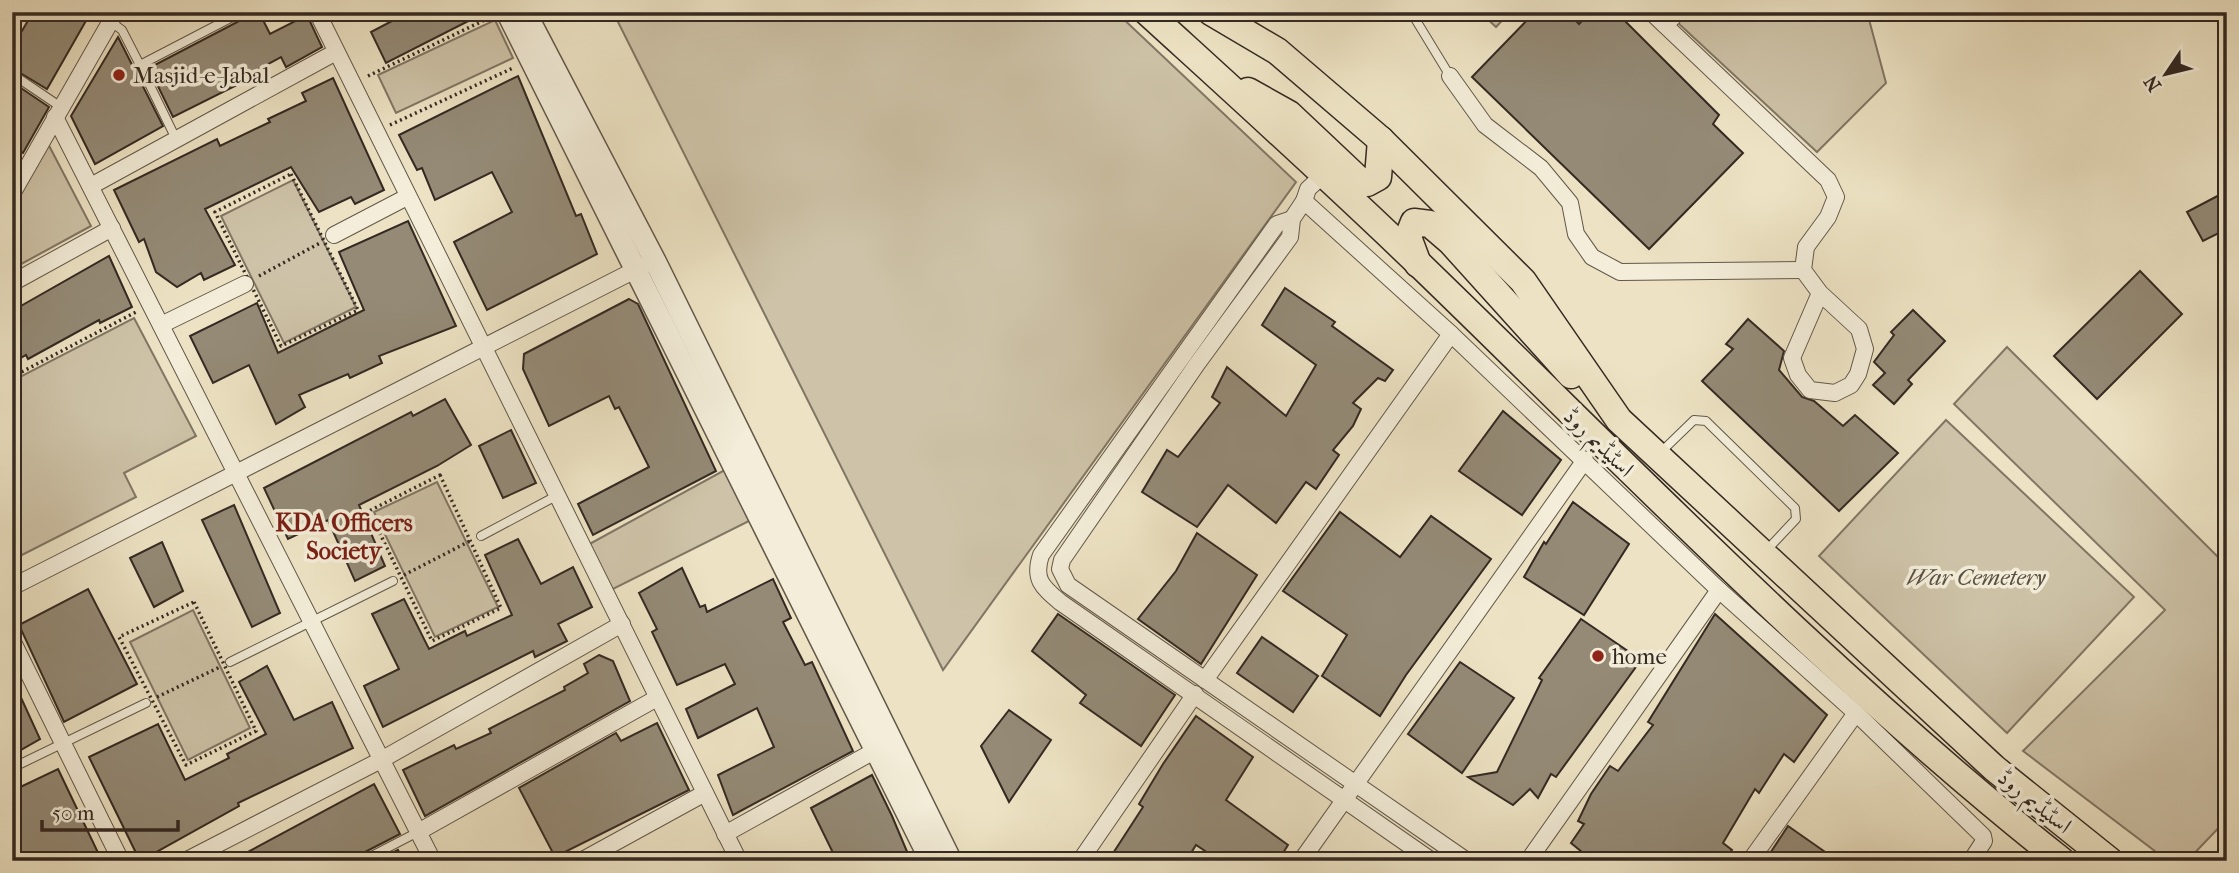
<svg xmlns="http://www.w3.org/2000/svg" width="2239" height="873" font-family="'IM FELL French Canon',Amiri,serif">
<rect width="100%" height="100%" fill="#ede3c4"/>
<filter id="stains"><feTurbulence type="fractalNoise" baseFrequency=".00286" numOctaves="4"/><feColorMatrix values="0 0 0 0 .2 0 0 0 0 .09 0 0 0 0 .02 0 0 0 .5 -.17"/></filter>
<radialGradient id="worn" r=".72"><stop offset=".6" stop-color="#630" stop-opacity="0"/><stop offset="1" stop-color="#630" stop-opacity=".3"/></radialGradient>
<g fill="#cec3a8" stroke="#817665" stroke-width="2">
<path d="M613 12H1116L1296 182 943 670Z"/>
<path d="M1480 12H1510L1496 27Z"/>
<path d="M1687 12H1867L1886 83 1817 152 1677 22Z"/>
<path d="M495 20 513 58 396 113 378 75Z"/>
<path d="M44 136 91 226 12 269V194Z"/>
<path d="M293 180 356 307 284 343 221 216Z"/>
<path d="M134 318 196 436 124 473 136 497 12 560V381Z"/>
<path d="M2007 347 2227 566V819L2187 861H2168L2023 751 2165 610 1954 404Z"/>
<path d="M1946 420 2134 597 2007 733 1819 556Z"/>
<path d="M734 465 759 516 605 593 584 547Z"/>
<path d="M437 482 498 607 435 637 374 512Z"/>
<path d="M193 610 250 728 188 760 130 642Z"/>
</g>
<g fill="#948a76" stroke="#342922" stroke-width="2">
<path d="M33 12H91L47 89 12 68V48Z"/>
<path d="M248 12H259L270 34 307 15 322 47 286 67 281 57 242 78 243 82 173 117 149 68 245 18Z"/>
<path d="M409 12H486L386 63 371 32Z"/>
<path d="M1535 12H1568L1579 24 1591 12H1616L1719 115 1713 124 1743 153 1649 249 1472 77Z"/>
<path d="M118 37 163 126 95 164 71 116Z"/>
<path d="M518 76 576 216 581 214 597 254 487 310 454 242 512 212 492 172 435 200 422 168 417 170 399 135Z"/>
<path d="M333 78 384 190 355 204 351 197 319 212 291 167 205 209 235 265 204 280 201 273 177 287 156 272 144 239 139 242 114 190 217 139 220 146 270 122 268 119 306 101 302 93Z"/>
<path d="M12 82 49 107 23 153 12 147Z"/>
<path d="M2227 191V229L2203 241 2187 212Z"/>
<path d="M408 221 456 326 379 356 382 363 350 378 348 374 299 395 305 407 276 424 249 365 213 383 190 336 257 303 278 353 364 310 339 252Z"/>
<path d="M109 256 132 307 100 323 99 320 28 359 26 355 12 363V311Z"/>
<path d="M2140 271 2182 314 2097 399 2054 356Z"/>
<path d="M1285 288 1335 322 1332 326 1393 370 1385 381 1378 378 1353 403 1361 409 1353 426 1333 450 1339 455 1316 489 1306 482 1276 523 1228 485 1197 527 1142 492 1167 450 1178 457 1220 403 1212 397 1227 367 1286 416 1316 365 1262 325Z"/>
<path d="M629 299 638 304 716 471 593 535 578 504 649 467 619 407 615 409 609 396 549 426 523 369 524 354Z"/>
<path d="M1913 310 1945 341 1908 380 1912 384 1894 404 1873 385 1885 373 1874 362 1894 335 1891 332Z"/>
<path d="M1748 319 1784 351 1779 370 1802 397 1814 401 1843 426 1855 415 1898 453 1839 511 1702 381 1733 349 1726 344Z"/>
<path d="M445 399 471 445 437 466 359 505 385 566 355 581 328 520 288 539 264 488 411 412 413 416Z"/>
<path d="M1503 411 1561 460 1522 515 1459 471Z"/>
<path d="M511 430 536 483 503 498 479 446Z"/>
<path d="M1573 502 1629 544 1584 615 1524 577 1544 542 1546 544Z"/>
<path d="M234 505 280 613 252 627 202 520Z"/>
<path d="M1340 512 1400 557 1431 516 1491 559 1406 675 1380 716 1322 676 1347 635 1283 591Z"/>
<path d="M1197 533 1257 575 1201 664 1138 619 1176 571Z"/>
<path d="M518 539 541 584 573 567 592 607 558 624 567 641 535 657 533 651 383 727 364 686 399 669 372 614 404 599 429 649 465 631 467 636 512 615 485 555Z"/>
<path d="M162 542 183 591 154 607 130 558Z"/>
<path d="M682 568 700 607 705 605 707 612 773 579 791 618 783 622 805 665 812 662 853 751 733 815 718 775 774 747 757 708 698 738 686 709 735 684 725 664 677 685 652 632 657 629 639 593Z"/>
<path d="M88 589 137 684 64 722 19 625Z"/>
<path d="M1058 614 1175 695 1141 746 1080 703 1086 695 1032 651Z"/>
<path d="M1715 614 1827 715 1794 762 1784 754 1759 793 1755 789 1723 843 1732 850 1723 861H1593L1571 843 1584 824 1578 821 1591 794 1610 766 1618 771 1653 725 1648 722Z"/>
<path d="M1581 619 1641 660 1556 777 1551 774 1538 798 1530 789 1513 805 1468 777 1497 772 1542 680 1539 678Z"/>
<path d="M1262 637 1318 676 1293 712 1237 673Z"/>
<path d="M599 655 613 661 630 701 425 816 403 770 454 745 456 749 491 733 489 729 565 690 564 687 588 673 584 664Z"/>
<path d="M1460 662 1514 698 1462 773 1408 734Z"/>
<path d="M267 666 294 720 332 702 353 748 238 803 239 806 140 861 89 757 158 724 185 780 229 758 227 754 266 734 239 682Z"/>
<path d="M12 678 40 739 12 755Z"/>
<path d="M1009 710 1051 740 1009 802 981 746Z"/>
<path d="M1196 716 1253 757 1226 800 1288 845 1278 861H1220L1196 845 1186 861H1108L1143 807 1139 804 1163 764Z"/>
<path d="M657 723 689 790 555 857 519 788 616 733 621 741Z"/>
<path d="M58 769 102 861H12V791Z"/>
<path d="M872 775 892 816 911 861H837L811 808Z"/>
<path d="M374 784 400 834 359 855 356 861H231Z"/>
<path d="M1788 826 1838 861H1765Z"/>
<path d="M398 850 403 861H377Z"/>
</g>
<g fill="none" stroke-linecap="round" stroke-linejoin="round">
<defs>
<g id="service">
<path d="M1411 12 1450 76"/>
<path d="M111 22 122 30 140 65"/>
<path d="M12 74 61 107"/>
<path d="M176 139 140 65 242 12"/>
<path d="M1661 452 1694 420 1706 421 1795 508 1796 519 1765 552"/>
<path d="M481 536 558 495"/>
<path d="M230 662 393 581"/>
<path d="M12 768 146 703"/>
<path d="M362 861 418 832"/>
</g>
<g id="minor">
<path d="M317 12 739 861"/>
<path d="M1651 12 1828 180 1836 197 1828 217 1806 247 1803 270 1820 293 1859 329 1865 349 1858 374 1851 385 1835 393 1810 390 1798 375 1792 358 1820 293"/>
<path d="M1665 25 1678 12"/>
<path d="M1450 76 1485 125 1541 168 1570 203 1576 234 1592 257 1620 272 1803 270"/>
<path d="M55 117 433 861"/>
<path d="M91 186 336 52"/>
<path d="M12 194 116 12"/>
<path d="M1304 201 1308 189 1323 175"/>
<path d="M1292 219 1277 224 1041 555C1033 579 1042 587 1060 602L1432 861"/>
<path d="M334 235 407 197"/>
<path d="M12 283 112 228"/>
<path d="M161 325 245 284"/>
<path d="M12 587 643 266"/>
<path d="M12 640 121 861"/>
<path d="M1205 680 1451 334"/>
<path d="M418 832 657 698"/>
<path d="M725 834 876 750"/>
<path d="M185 861 381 760 622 624"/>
<path d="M581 861 705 793"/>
<path d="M1080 861 1195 694"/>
<path d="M1301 861 1585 460"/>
<path d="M1467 861 1068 585 1060 569 1062 560 1197 364 1290 237 1292 219 1304 201 1451 334 1719 590 1856 713 1983 836 1984 841 1971 861"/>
<path d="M1528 861 1719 590"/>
<path d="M1750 861 1856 713"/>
</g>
<g id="tertiary">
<path d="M507 12 931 861"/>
<path d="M525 12 655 261 951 861"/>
</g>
<g id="primary">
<path d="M1147 12C1238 95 1330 178 1419 264 1629 467 1832 679 2062 861"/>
<path d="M1211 12 1277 51 1381 140 1523 281 1619 420 1994 768 2110 861"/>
<path d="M1248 91 1289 114 1359 180 1367 183 1378 177 1381 140"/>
<path d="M1418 264 1408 237 1414 222 1430 224 1451 242 1571 375"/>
</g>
</defs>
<use href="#service" stroke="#62584a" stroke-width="10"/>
<use href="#minor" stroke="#62584a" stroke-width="18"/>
<use href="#tertiary" stroke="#62584a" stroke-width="24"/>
<use href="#primary" stroke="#342922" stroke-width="29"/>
<g stroke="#342922" stroke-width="3.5" stroke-dasharray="2 3.5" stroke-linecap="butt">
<path d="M368 76 491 17"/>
<path d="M390 125 513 68"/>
<path d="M291 174 358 310 281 346 215 212Z"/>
<path d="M259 276 320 243"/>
<path d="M12 377 138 311"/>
<path d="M440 475 501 608 432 641 369 511Z"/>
<path d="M404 575 472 540"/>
<path d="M194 602 256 731 186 765 119 637Z"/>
<path d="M157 697 220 667"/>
</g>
<use href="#service" stroke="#f3edd9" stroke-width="8"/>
<use href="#minor" stroke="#f3edd9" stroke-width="16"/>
<use href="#tertiary" stroke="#f3edd9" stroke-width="21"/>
<use href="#primary" stroke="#ede3c4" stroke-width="26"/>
</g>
<g fill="#8f2418" stroke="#f3edd9" stroke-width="2.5">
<circle cx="119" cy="75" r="7"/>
<circle cx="1598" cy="656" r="7"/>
</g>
<g text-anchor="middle" stroke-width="7" stroke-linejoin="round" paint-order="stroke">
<g font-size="23" fill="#342922" stroke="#f3edd9" text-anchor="start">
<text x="133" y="83">Masjid-e-Jabal</text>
<text x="1612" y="664">home</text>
</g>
<g font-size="23" fill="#342922" stroke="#f3edd9">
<text transform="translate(1599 442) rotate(44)" y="8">اسٹیڈیم روڈ</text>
<text transform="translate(2035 801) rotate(39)" y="8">اسٹیڈیم روڈ</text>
</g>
<g font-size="23" font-style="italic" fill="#5a5044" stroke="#f3edd9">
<text x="1976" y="585">War Cemetery</text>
</g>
<g font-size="24" font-weight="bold" fill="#7a1f14" stroke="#f3edd9">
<text x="344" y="531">KDA Officers<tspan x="344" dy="28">Society</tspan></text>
</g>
</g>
<rect width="2239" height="873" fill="none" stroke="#ede3c4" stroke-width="42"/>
<rect x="14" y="14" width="2211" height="845" fill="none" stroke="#342922" stroke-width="3.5"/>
<rect x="21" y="21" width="2197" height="831" fill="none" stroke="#342922" stroke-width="2"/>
<g transform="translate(2166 74) rotate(235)" stroke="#f3edd9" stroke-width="5" paint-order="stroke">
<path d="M0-5L12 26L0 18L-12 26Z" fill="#342922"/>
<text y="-10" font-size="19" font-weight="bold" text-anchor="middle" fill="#342922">N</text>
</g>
<path d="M42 820v10h136v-10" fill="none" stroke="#342922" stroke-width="3.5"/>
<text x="52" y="820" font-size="21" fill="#342922" stroke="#f3edd9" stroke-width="5" paint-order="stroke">50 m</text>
<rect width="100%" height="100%" filter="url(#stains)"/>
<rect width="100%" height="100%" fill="url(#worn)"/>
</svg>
